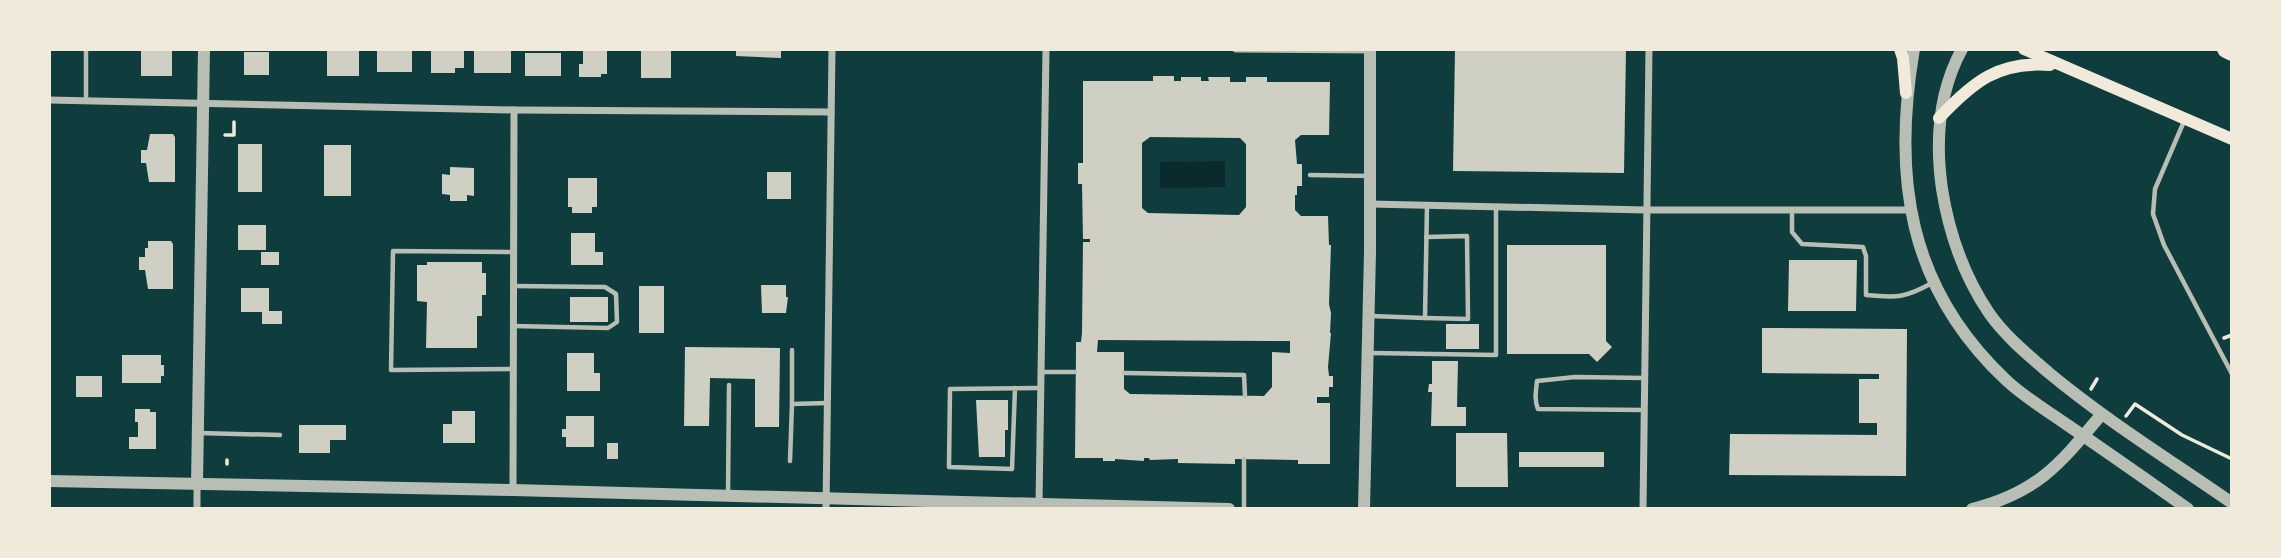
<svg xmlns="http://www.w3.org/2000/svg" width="2281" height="558" font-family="Manrope,sans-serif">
<rect width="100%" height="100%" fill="#0f3d3e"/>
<path fill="#0a2a2b" d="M1225 161V187L1160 188V162Z"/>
<g fill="#cfcfc3" fill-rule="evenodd">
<rect x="141" y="49" width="31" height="27"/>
<rect x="327" y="49" width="32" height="27"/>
<rect x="377" y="49" width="35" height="23"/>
<rect x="474" y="49" width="37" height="24"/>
<path d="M583 49H607V74H601V77H579V64H583Z"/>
<path d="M736 49H781V58L736 56Z"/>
<path d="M1455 49H1626L1624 173 1453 171Z"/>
<path d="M431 50H464V68H455V73H431Z"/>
<rect x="641" y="51" width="30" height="27"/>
<rect x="244" y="52" width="25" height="23"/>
<rect x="525" y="53" width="36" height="23"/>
<path d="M1153 76H1174V81H1181V77H1201V81H1209L1208 77H1230V82H1246V77H1267V82H1330L1329 135H1301L1295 140 1297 164H1302V186H1297V195H1295V210L1301 216H1328L1329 245H1331L1329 304 1331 313 1330 333H1331L1328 367 1329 376H1333V387H1329V397H1317V403H1330V464H1298V460L1235 459V464L1178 463V459L1150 460 1149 458H1144V461L1115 459V461H1103V458H1075L1076 351V342H1081L1082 333 1083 242H1090V239H1083L1082 184H1078V163H1083V81H1153ZM1150 137 1240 138 1246 144V207L1239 215 1148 213 1142 208V143ZM1098 340 1290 341V353L1272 352V387L1264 396 1130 394 1124 389V352H1097Z"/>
<path d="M150 134H173L175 137V182H149L146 163H141V150H147Z"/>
<rect x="238" y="144" width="24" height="48"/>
<rect x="324" y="145" width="27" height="51"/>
<path d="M450 167 474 168V196L467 195V201H450V195L442 194V174L450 175Z"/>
<rect x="767" y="172" width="24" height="27"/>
<path d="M568 178H597V207H592V213H572V207H568Z"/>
<rect x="238" y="225" width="28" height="25"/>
<path d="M571 233H595V252H603V265H571Z"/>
<path d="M148 241H171L173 244V289H148L145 270H139V257H145V248H148Z"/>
<path d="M1507 245H1606V341L1612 347 1597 362 1589 354H1507Z"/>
<rect x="261" y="252" width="18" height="13"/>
<path d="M1789 260H1857L1856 311H1788Z"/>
<path d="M427 262H482V273H486V295H482V316H477V348H426L427 302 417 301V265H427Z"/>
<path d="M761 285H786V297H788L786 313H762Z"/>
<rect x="639" y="286" width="25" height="47"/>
<path d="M241 288H269V311H282V324H262V312H241Z"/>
<rect x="570" y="297" width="38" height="25"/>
<rect x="1446" y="324" width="33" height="25"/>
<path d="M1762 328 1907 329 1906 476 1729 475 1730 434 1877 435V423H1859V379H1879V374L1762 373Z"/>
<path d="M685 347 780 348 779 427H755V379L710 378 709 426H684Z"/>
<path d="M567 353H594V373H600V391H567Z"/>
<path d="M122 355H161V365H164V376H161V383H122Z"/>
<path d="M1432 361H1458L1457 407H1466V426H1431L1432 392H1428L1429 384H1432Z"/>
<rect x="76" y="376" width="26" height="21"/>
<path d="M976 400H1008V430H1005V457H979Z"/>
<path d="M135 409H150V412H156V449H129V437H138V422H135Z"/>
<path d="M452 411H475V443H443V424H452Z"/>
<path d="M566 416H594V447H566V437H562V429H566Z"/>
<path d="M299 425H346V440H330V453H299Z"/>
<path d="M1456 433H1507L1508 487H1456Z"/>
<rect x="607" y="443" width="11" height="16"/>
<rect x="1519" y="452" width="85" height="15"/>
</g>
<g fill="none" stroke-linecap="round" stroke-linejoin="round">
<g stroke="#f1e9da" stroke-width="3.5">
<path d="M225 135H234V122"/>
<path d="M2224 338 2232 335"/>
<path d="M2091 389 2097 379"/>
<path d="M2126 416 2135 404 2182 435 2232 459"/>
<path d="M227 464V460"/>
</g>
<g stroke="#b8beb3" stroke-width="4.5">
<path d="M86 100V49"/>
<path d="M2185 119 2155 189 2153 214 2164 245 2232 374"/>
<path d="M1310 175 1369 176"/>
<path d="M1792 211V232L1802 244 1863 247 1866 256V295C1897 298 1905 298 1932 283"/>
<path d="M513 286 605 287 616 294 617 322 608 328 513 326"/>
<path d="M1371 316 1425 318 1427 205"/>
<path d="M1425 318 1468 319 1467 236 1426 237"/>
<path d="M1371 353 1496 355V207"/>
<path d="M512 369 391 370 393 251 513 252"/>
<path d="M1041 372H1075"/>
<path d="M1124 373 1244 375 1245 396"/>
<path d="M1644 378 1575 377 1537 381C1536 391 1534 400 1538 409L1644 410"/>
<path d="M1015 388 1012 469 949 467 950 389 1040 388"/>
<path d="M792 404V350"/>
<path d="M199 433 280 435"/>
<path d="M1244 459V509"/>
<path d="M790 461 792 404 827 403"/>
<path d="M728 495 729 385"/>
</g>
<g stroke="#b8beb3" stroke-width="7">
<path d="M1236 49 1370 50"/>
<path d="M49 100 514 110 831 112"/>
<path d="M1370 204 1646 210H1909"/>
<path d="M513 490 514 110"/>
<path d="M1039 504 1046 49"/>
<path d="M197 509V484"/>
<path d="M826 509 832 49"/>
<path d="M1643 509 1649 49"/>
</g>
<g stroke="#b8beb3" stroke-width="12">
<path d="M1914 49C1892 177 1908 288 2006 380 2024 397 2046 410 2066 424 2107 452 2147 480 2188 509"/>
<path d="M1962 49C1938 93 1935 140 1942 189 1949 233 1964 276 1989 313 2005 336 2028 355 2049 373 2107 421 2170 460 2232 503"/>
<path d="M49 481 513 490 1229 509"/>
<path d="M197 484 204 49"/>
<path d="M1364 509 1370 252V49"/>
<path d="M1972 509C2037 493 2060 464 2101 415"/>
</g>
<g stroke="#f1e9da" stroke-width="12">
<path d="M1900 49 1903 58 1906 93"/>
<path d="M2024 49 2232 139"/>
<path d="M1939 118C1973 82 1998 61 2050 65"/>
</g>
<path stroke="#f1e9da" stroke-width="18" d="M2226 49 2232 52"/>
</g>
<rect width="2281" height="558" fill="none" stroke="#f1e9da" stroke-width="102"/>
</svg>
